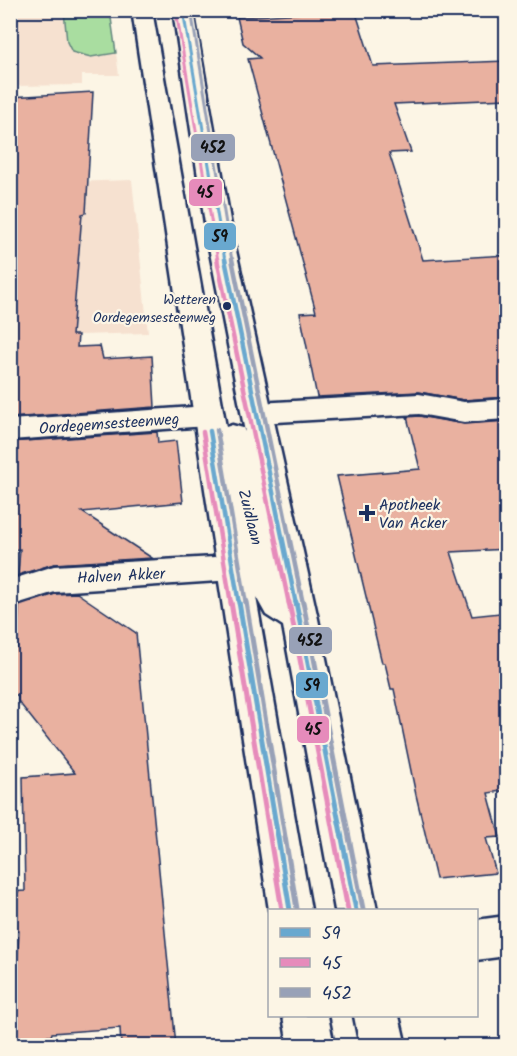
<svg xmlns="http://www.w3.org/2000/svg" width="517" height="1056" font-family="Kalam,sans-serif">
<rect width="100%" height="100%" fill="#fcf5e5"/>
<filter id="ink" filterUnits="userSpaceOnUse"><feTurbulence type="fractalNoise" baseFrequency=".0167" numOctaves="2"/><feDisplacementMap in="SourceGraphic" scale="12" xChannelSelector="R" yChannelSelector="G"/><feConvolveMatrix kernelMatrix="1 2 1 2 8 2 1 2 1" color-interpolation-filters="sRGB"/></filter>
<g filter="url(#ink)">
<g fill="#f6e1d0">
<path d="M10 11H110L119 75H82V85L11 86Z"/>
<path d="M132 180 148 333 11 337 10 184Z"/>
</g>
<path fill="#a9dda0" stroke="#62867f" stroke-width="1.5" d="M64 11H110L116 53 91 57 72 52 67 42Z"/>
<g fill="#e9b1a0" stroke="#1b2f5e" stroke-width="1.5">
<path d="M355 10 373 66 507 61V99L394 104 411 152 389 153 423 260 507 255V397L464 400 419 392 317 397 300 313 316 312 248 59 260 58 243 43 237 17Z"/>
<path d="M93 92 86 213 82 214 72 335H78L77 347 100 346 103 359 152 356 155 407 10 418V97Z"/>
<path d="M419 416 464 424 507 421V549L451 552 472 616 500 613 507 634V790L488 793 500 837 486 838 496 873 436 879 416 795 394 689H391L385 663H382L337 476 420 469 407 417Z"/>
<path d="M157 432 158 443 176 441 183 502 82 512 152 558 54 564 18 575 20 549 10 550V442Z"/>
<path d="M77 593 136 633 176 1046H121L120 1028 52 1033 51 1036 10 1039V1005H15L19 931 10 932V892L25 891 23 777 75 773 18 701V695H13L10 649 17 648 19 606 55 594Z"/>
</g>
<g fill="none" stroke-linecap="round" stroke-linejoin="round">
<defs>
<g id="minor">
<path d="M419 394 464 402 506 399V419L464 422 419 414 258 423 247 420 243 413 247 406 258 403Z"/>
<path d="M207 406 218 409 222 416 218 423 207 426 10 440V420Z"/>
<path d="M233 556 245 559 250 568 245 577 233 580 55 592 10 606V580L54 566Z"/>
<path d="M506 916V956L476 960V920Z"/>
</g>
<g id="major">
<path d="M132 10H152L226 427 232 425 243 428 245 432 207 237 173 10H193L233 237 318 619 377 910H335L283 626 266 615 256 597 311 910H269Z"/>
<path d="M283 1016H328L334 1046H288Z"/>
<path d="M354 1016H399L406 1046H360Z"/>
</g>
</defs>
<use href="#minor" stroke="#1b2f5e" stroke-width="5"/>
<use href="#major" stroke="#1b2f5e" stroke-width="5"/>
<use href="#minor" fill="#fcf5e5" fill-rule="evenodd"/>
<use href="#major" fill="#fcf5e5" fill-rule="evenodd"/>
<defs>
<path id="bus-1-far2" d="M183 10 225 261"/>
<g id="bus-1-far1">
<path d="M225 259 296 604"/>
<path d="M210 431 239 604"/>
</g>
<g id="bus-1">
<path d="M239 602 290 910"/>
<path d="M296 602 356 910"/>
</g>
<path id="bus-2-far2" d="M176 11 218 261"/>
<g id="bus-2-far1">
<path d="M217 259 289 604"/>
<path d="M203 432 231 604"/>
</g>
<g id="bus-2">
<path d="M231 602 282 910"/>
<path d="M289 602 348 910"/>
</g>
<path id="bus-3-far2" d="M191 10 232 261"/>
<g id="bus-3-far1">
<path d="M232 259 303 604"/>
<path d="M217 430 246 604"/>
</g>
<g id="bus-3">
<path d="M246 602 297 909"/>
<path d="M303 602 363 909"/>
</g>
</defs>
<use href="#bus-1-far2" stroke="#fcf5e5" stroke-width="6"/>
<use href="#bus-1-far1" stroke="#fcf5e5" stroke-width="9"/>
<use href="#bus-1" stroke="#fcf5e5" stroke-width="10"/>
<use href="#bus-2-far2" stroke="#fcf5e5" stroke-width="6"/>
<use href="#bus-2-far1" stroke="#fcf5e5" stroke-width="9"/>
<use href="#bus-2" stroke="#fcf5e5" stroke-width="10"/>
<use href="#bus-3-far2" stroke="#fcf5e5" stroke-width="6"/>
<use href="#bus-3-far1" stroke="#fcf5e5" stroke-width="9"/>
<use href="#bus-3" stroke="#fcf5e5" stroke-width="10"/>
<use href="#bus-1-far2" stroke="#69a8cf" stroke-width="3"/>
<use href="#bus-1-far1" stroke="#69a8cf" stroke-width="4.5"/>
<use href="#bus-1" stroke="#69a8cf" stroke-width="5"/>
<use href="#bus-2-far2" stroke="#e68bbb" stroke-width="3"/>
<use href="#bus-2-far1" stroke="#e68bbb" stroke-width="4.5"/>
<use href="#bus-2" stroke="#e68bbb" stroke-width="5"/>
<use href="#bus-3-far2" stroke="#98a1b7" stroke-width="3"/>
<use href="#bus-3-far1" stroke="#98a1b7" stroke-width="4.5"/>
<use href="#bus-3" stroke="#98a1b7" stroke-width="5"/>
</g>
</g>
<g fill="#1b2f5e" stroke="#fcf5e5" stroke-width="2">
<circle cx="227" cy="306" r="5"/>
<path d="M364 504h6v6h6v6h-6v6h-6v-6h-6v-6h6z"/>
</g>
<g text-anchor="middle" stroke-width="4.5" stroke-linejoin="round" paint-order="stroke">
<g font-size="14" fill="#1b2f5e" stroke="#fcf5e5" text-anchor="end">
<text x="216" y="304">Wetteren<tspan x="216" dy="18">Oordegemsesteenweg</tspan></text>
</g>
<g font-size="16" fill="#1b2f5e" stroke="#fcf5e5">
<text transform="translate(109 423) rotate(-4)" y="6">Oordegemsesteenweg</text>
<text transform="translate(251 517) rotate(76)" y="6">Zuidlaan</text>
<text transform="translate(121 575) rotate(-3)" y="6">Halven Akker</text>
</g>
<g font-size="16" fill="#1b2f5e" stroke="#fcf5e5" text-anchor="start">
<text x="379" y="510">Apotheek<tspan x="379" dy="18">Van Acker</tspan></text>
</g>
</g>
<g stroke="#fcf5e5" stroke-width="2">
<rect x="190" y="133" width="46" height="29" rx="6" fill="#98a1b7"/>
<rect x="188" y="178" width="35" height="29" rx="6" fill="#e68bbb"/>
<rect x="203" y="222" width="34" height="29" rx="6" fill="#69a8cf"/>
<rect x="288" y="626" width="45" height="29" rx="6" fill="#98a1b7"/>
<rect x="295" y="671" width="34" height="28" rx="6" fill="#69a8cf"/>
<rect x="296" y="715" width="34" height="29" rx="6" fill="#e68bbb"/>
</g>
<g font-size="16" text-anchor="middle" font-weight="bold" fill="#111">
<text x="213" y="153">452</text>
<text x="205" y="198">45</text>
<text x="220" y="242">59</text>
<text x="310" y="646">452</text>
<text x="312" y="691">59</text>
<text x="313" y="735">45</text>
</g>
<rect width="517" height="1056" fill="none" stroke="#fcf5e5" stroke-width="36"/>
<rect x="18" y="18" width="481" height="1020" fill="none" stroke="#1b2f5e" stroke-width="2" filter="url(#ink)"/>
<rect x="268" y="909" width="210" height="108" fill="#fcf5e5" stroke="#a2a6af" stroke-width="1.5"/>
<rect x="280" y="928" width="30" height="9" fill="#69a8cf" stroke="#a2a6af" stroke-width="1.5"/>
<text x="322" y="939" font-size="18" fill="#1b2f5e">59</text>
<rect x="280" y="958" width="30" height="9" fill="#e68bbb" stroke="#a2a6af" stroke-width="1.5"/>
<text x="322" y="969" font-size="18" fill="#1b2f5e">45</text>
<rect x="280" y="988" width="30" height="9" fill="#98a1b7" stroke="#a2a6af" stroke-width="1.5"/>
<text x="322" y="999" font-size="18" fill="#1b2f5e">452</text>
</svg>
